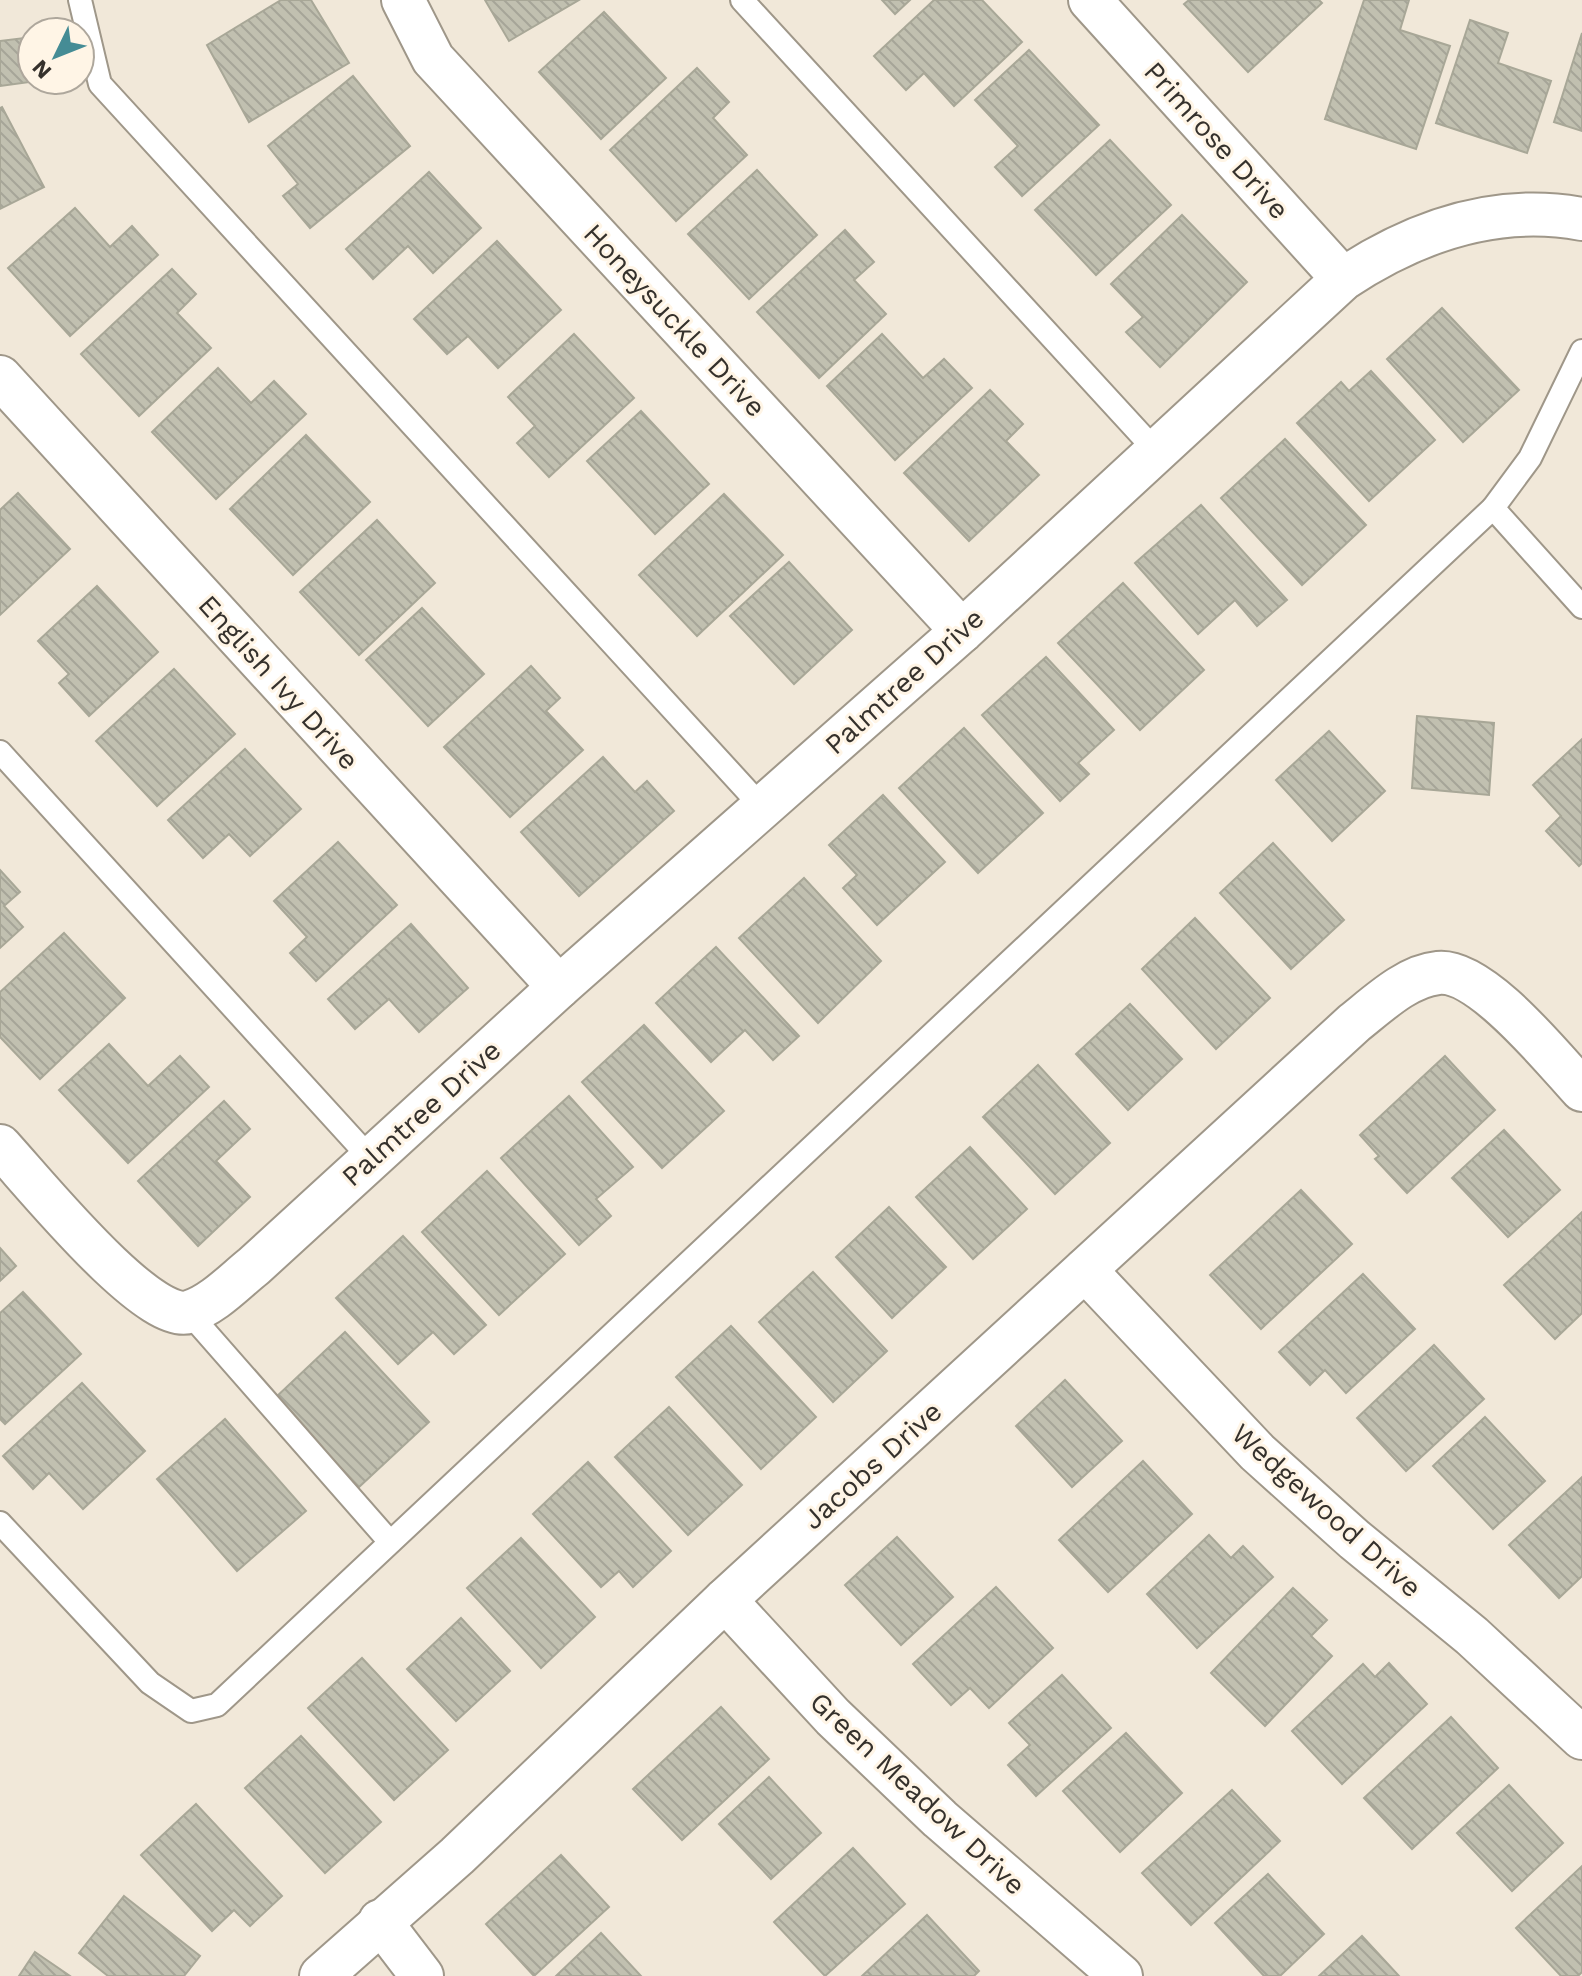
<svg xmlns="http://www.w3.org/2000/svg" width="1582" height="1976" font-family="'Work Sans',sans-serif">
<defs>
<pattern id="building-back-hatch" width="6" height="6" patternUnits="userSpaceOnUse" patternTransform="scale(2)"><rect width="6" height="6" fill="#c1c0b0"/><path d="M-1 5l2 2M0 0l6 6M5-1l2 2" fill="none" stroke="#a6a598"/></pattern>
</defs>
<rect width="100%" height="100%" fill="#f1e8d9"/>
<g fill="url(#building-back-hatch)" stroke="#a8a797" stroke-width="2">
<path d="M281 0H311L349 63 249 122 207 45Z"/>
<path d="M485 0H579L509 41Z"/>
<path d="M882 0H910L895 14Z"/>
<path d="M934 0H982L1022 42 954 106 924 73 906 90 874 56Z"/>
<path d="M1189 0H1319L1322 3 1248 72 1184 4Z"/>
<path d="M1364 0H1409L1400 30 1450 46 1416 149 1325 119Z"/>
<path d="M604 12 666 78 601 139 539 72Z"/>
<path d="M1470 20 1508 33 1498 63 1551 81 1527 153 1436 123Z"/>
<path d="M1582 33V131L1554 122Z"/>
<path d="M24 38 30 82 0 86V41Z"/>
<path d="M1029 50 1099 125 1022 196 995 167 1018 146 975 100Z"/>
<path d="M697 68 729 102 713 118 747 155 676 221 610 150Z"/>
<path d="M353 76 410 146 310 228 283 196 298 184 268 146Z"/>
<path d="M2 107 44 187 0 209V108Z"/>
<path d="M1110 140 1171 205 1096 275 1035 210Z"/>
<path d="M757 170 817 235 749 299 688 234Z"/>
<path d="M429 172 481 228 433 273 408 246 373 279 346 249Z"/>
<path d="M75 208 110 247 132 226 158 255 70 336 8 268Z"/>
<path d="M1182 215 1247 282 1160 367 1126 332 1143 317 1111 284Z"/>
<path d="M845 230 874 262 854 280 886 314 819 378 757 312Z"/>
<path d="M497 241 561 310 498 368 468 336 447 354 414 319Z"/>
<path d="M172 269 196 294 177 313 211 348 139 416 81 354Z"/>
<path d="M1442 308 1519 390 1463 442 1387 359Z"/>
<path d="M574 334 634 398 549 477 517 443 535 426 508 397Z"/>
<path d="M882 334 923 378 944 359 972 388 895 460 827 386Z"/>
<path d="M218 368 251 403 274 381 306 414 216 499 152 432Z"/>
<path d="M1371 371 1435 440 1369 501 1297 423 1341 382 1349 391Z"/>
<path d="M990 390 1023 424 1006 441 1039 475 969 541 904 473Z"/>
<path d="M641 411 709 484 655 534 587 461Z"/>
<path d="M306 435 370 502 293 575 230 509Z"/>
<path d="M1285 439 1366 525 1302 585 1221 498Z"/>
<path d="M18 493 70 549 0 615V510Z"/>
<path d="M724 494 783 555 697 636 639 575Z"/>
<path d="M1201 505 1287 600 1257 626 1235 600 1198 634 1135 563Z"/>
<path d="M377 520 435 583 359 655 300 592Z"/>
<path d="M789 562 852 630 794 684 730 616Z"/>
<path d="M1123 583 1204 670 1140 730 1058 643Z"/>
<path d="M97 586 158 652 89 716 59 683 69 674 38 641Z"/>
<path d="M422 608 484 674 428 726 366 660Z"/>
<path d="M1046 657 1114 730 1078 763 1089 774 1060 801 982 715Z"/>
<path d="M531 666 560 698 546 711 583 750 510 817 444 747Z"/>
<path d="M174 669 235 734 157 806 96 741Z"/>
<path d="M1417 716 1494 723 1489 795 1412 788Z"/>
<path d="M964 728 1043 813 978 873 899 788Z"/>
<path d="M1329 731 1385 791 1332 841 1276 780Z"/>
<path d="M1582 739V863L1579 866 1546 831 1561 816 1533 785Z"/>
<path d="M245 749 301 809 250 856 229 834 203 858 168 820Z"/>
<path d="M603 757 635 792 647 781 674 811 579 896 521 832Z"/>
<path d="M883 795 945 862 877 925 843 888 857 875 829 845Z"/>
<path d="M338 842 397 905 316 981 290 953 307 937 274 901Z"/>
<path d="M1273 843 1344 920 1291 969 1220 893Z"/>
<path d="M0 870 20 892 4 906 23 927 0 948Z"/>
<path d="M804 878 881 961 818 1023 739 938Z"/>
<path d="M1195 918 1270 998 1216 1049 1142 969Z"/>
<path d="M411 924 468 988 419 1032 389 999 355 1029 328 999Z"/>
<path d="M64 933 125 998 40 1079 0 1037V992Z"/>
<path d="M716 947 799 1036 773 1060 745 1030 711 1062 656 1003Z"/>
<path d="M1130 1004 1182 1059 1128 1110 1076 1054Z"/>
<path d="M644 1025 724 1111 662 1168 582 1082Z"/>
<path d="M109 1044 148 1086 180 1056 209 1087 128 1163 59 1090Z"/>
<path d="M1445 1056 1495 1110 1407 1193 1375 1159 1379 1156 1360 1135Z"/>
<path d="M1038 1065 1110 1143 1055 1194 983 1117Z"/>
<path d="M569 1096 633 1167 596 1199 611 1216 579 1245 501 1158Z"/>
<path d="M224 1101 250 1129 216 1161 250 1197 198 1246 138 1181Z"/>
<path d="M1504 1130 1560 1190 1508 1237 1452 1178Z"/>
<path d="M970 1147 1027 1209 973 1259 916 1197Z"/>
<path d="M487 1171 565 1254 499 1315 422 1232Z"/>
<path d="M1301 1190 1352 1244 1261 1329 1210 1275Z"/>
<path d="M889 1207 946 1267 892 1318 836 1257Z"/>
<path d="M1582 1212V1313L1555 1339 1504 1285Z"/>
<path d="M403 1236 486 1325 454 1354 433 1332 398 1364 336 1298Z"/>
<path d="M0 1248 16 1266 0 1281Z"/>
<path d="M813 1272 887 1351 833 1402 759 1322Z"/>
<path d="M1363 1274 1415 1329 1346 1393 1325 1370 1310 1385 1279 1352Z"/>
<path d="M23 1292 81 1354 5 1424 0 1419V1313Z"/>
<path d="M731 1326 816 1417 761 1469 676 1377Z"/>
<path d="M345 1332 429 1422 359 1487 275 1398Z"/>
<path d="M1434 1345 1484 1399 1406 1471 1357 1418Z"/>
<path d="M1065 1380 1122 1441 1072 1487 1016 1426Z"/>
<path d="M82 1383 145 1451 83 1509 49 1473 33 1489 3 1456Z"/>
<path d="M669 1407 742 1485 688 1535 615 1457Z"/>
<path d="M1485 1417 1545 1481 1493 1529 1433 1466Z"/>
<path d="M225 1419 306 1511 237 1571 157 1479Z"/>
<path d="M1143 1461 1192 1514 1108 1592 1059 1540Z"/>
<path d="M588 1462 671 1551 633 1587 619 1571 601 1587 533 1514Z"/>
<path d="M1582 1477V1576L1559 1598 1509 1545Z"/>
<path d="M1209 1535 1231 1558 1243 1546 1273 1577 1197 1648 1147 1594Z"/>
<path d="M897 1537 953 1597 901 1645 845 1585Z"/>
<path d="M521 1538 595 1617 541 1668 467 1588Z"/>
<path d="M996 1587 1053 1648 989 1708 970 1688 951 1705 913 1664Z"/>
<path d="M1293 1588 1327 1620 1311 1636 1332 1656 1265 1726 1211 1673Z"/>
<path d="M461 1618 510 1671 456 1721 407 1669Z"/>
<path d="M362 1658 448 1750 394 1800 308 1708Z"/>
<path d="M1389 1663 1427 1704 1342 1784 1292 1731 1363 1664 1375 1677Z"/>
<path d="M1062 1675 1111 1728 1036 1796 1008 1765 1030 1745 1009 1723Z"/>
<path d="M721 1707 769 1759 682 1840 633 1789Z"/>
<path d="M1451 1717 1498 1768 1412 1849 1364 1798Z"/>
<path d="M1126 1733 1182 1793 1120 1852 1063 1791Z"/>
<path d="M301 1736 381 1822 325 1873 245 1788Z"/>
<path d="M769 1777 821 1833 771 1879 719 1824Z"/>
<path d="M1509 1785 1563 1843 1512 1891 1457 1833Z"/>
<path d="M1232 1790 1280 1841 1191 1925 1142 1873Z"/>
<path d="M196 1804 282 1896 250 1926 234 1910 212 1931 141 1855Z"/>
<path d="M853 1848 905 1904 825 1976 774 1922Z"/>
<path d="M561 1855 609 1907 534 1976 486 1924Z"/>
<path d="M1582 1866V1972L1578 1976H1561L1516 1928Z"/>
<path d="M1268 1874 1324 1934 1280 1976H1264L1215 1923Z"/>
<path d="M124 1896 200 1956 184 1976H108L79 1953Z"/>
<path d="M927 1915 979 1971 974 1976H862Z"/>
<path d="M601 1933 641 1976H556Z"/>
<path d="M1362 1936 1399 1976H1319Z"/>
<path d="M35 1952 70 1976H19Z"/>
</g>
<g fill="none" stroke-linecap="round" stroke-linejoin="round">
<defs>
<g id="lane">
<path d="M80 0 100 84 762 807"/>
<path d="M742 0 1156 451"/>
<path d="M1582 351 1530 458 1493 508 1582 607"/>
<path d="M0 752 371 1159"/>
<path d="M189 1313 390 1542"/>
<path d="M0 1523 150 1683 191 1711 217 1705 1493 508"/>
</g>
<g id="street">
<path d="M403 0 433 59 962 631"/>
<path d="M1090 0 1343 279"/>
<path d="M0 377 559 987"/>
<path d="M0 1146C30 1178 148 1325 189 1312 213 1305 235 1281 254 1266L559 987 962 631 1343 279C1414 232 1496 203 1582 219"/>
<path d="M1085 1270 1257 1452 1355 1540 1472 1636 1582 1738"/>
<path d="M725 1600 833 1717 940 1819 1121 1976"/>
<path d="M380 1921 422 1976"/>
<path d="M321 1976 457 1856 725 1600 1354 1023C1378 1004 1407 976 1438 973 1481 968 1554 1060 1582 1090"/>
</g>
</defs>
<use href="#lane" stroke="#9f9789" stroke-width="26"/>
<use href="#street" stroke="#9f9789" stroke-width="46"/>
<use href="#lane" stroke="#fff" stroke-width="22"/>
<use href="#street" stroke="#fff" stroke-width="42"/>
</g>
<g text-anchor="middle" stroke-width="6" stroke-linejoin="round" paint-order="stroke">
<g font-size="28" fill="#35312c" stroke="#fff5e6">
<text transform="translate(1217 140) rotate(48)" y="10">Primrose Drive</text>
<text transform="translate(675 320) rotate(47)" y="10">Honeysuckle Drive</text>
<text transform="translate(904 681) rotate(-42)" y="10">Palmtree Drive</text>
<text transform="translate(279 682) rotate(48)" y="10">English Ivy Drive</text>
<text transform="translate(421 1113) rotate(-42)" y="10">Palmtree Drive</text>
<text transform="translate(872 1465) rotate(-42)" y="10">Jacobs Drive</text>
<text transform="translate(1327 1510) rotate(42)" y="10">Wedgewood Drive</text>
<text transform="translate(918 1793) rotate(43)" y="10">Green Meadow Drive</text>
</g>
</g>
<g transform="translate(56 56) rotate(227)"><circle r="38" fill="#fff5e6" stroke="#aea79c" stroke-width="2"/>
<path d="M0-6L14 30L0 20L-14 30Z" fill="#458c95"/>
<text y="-12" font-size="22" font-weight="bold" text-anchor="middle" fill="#35312c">N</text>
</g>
</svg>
